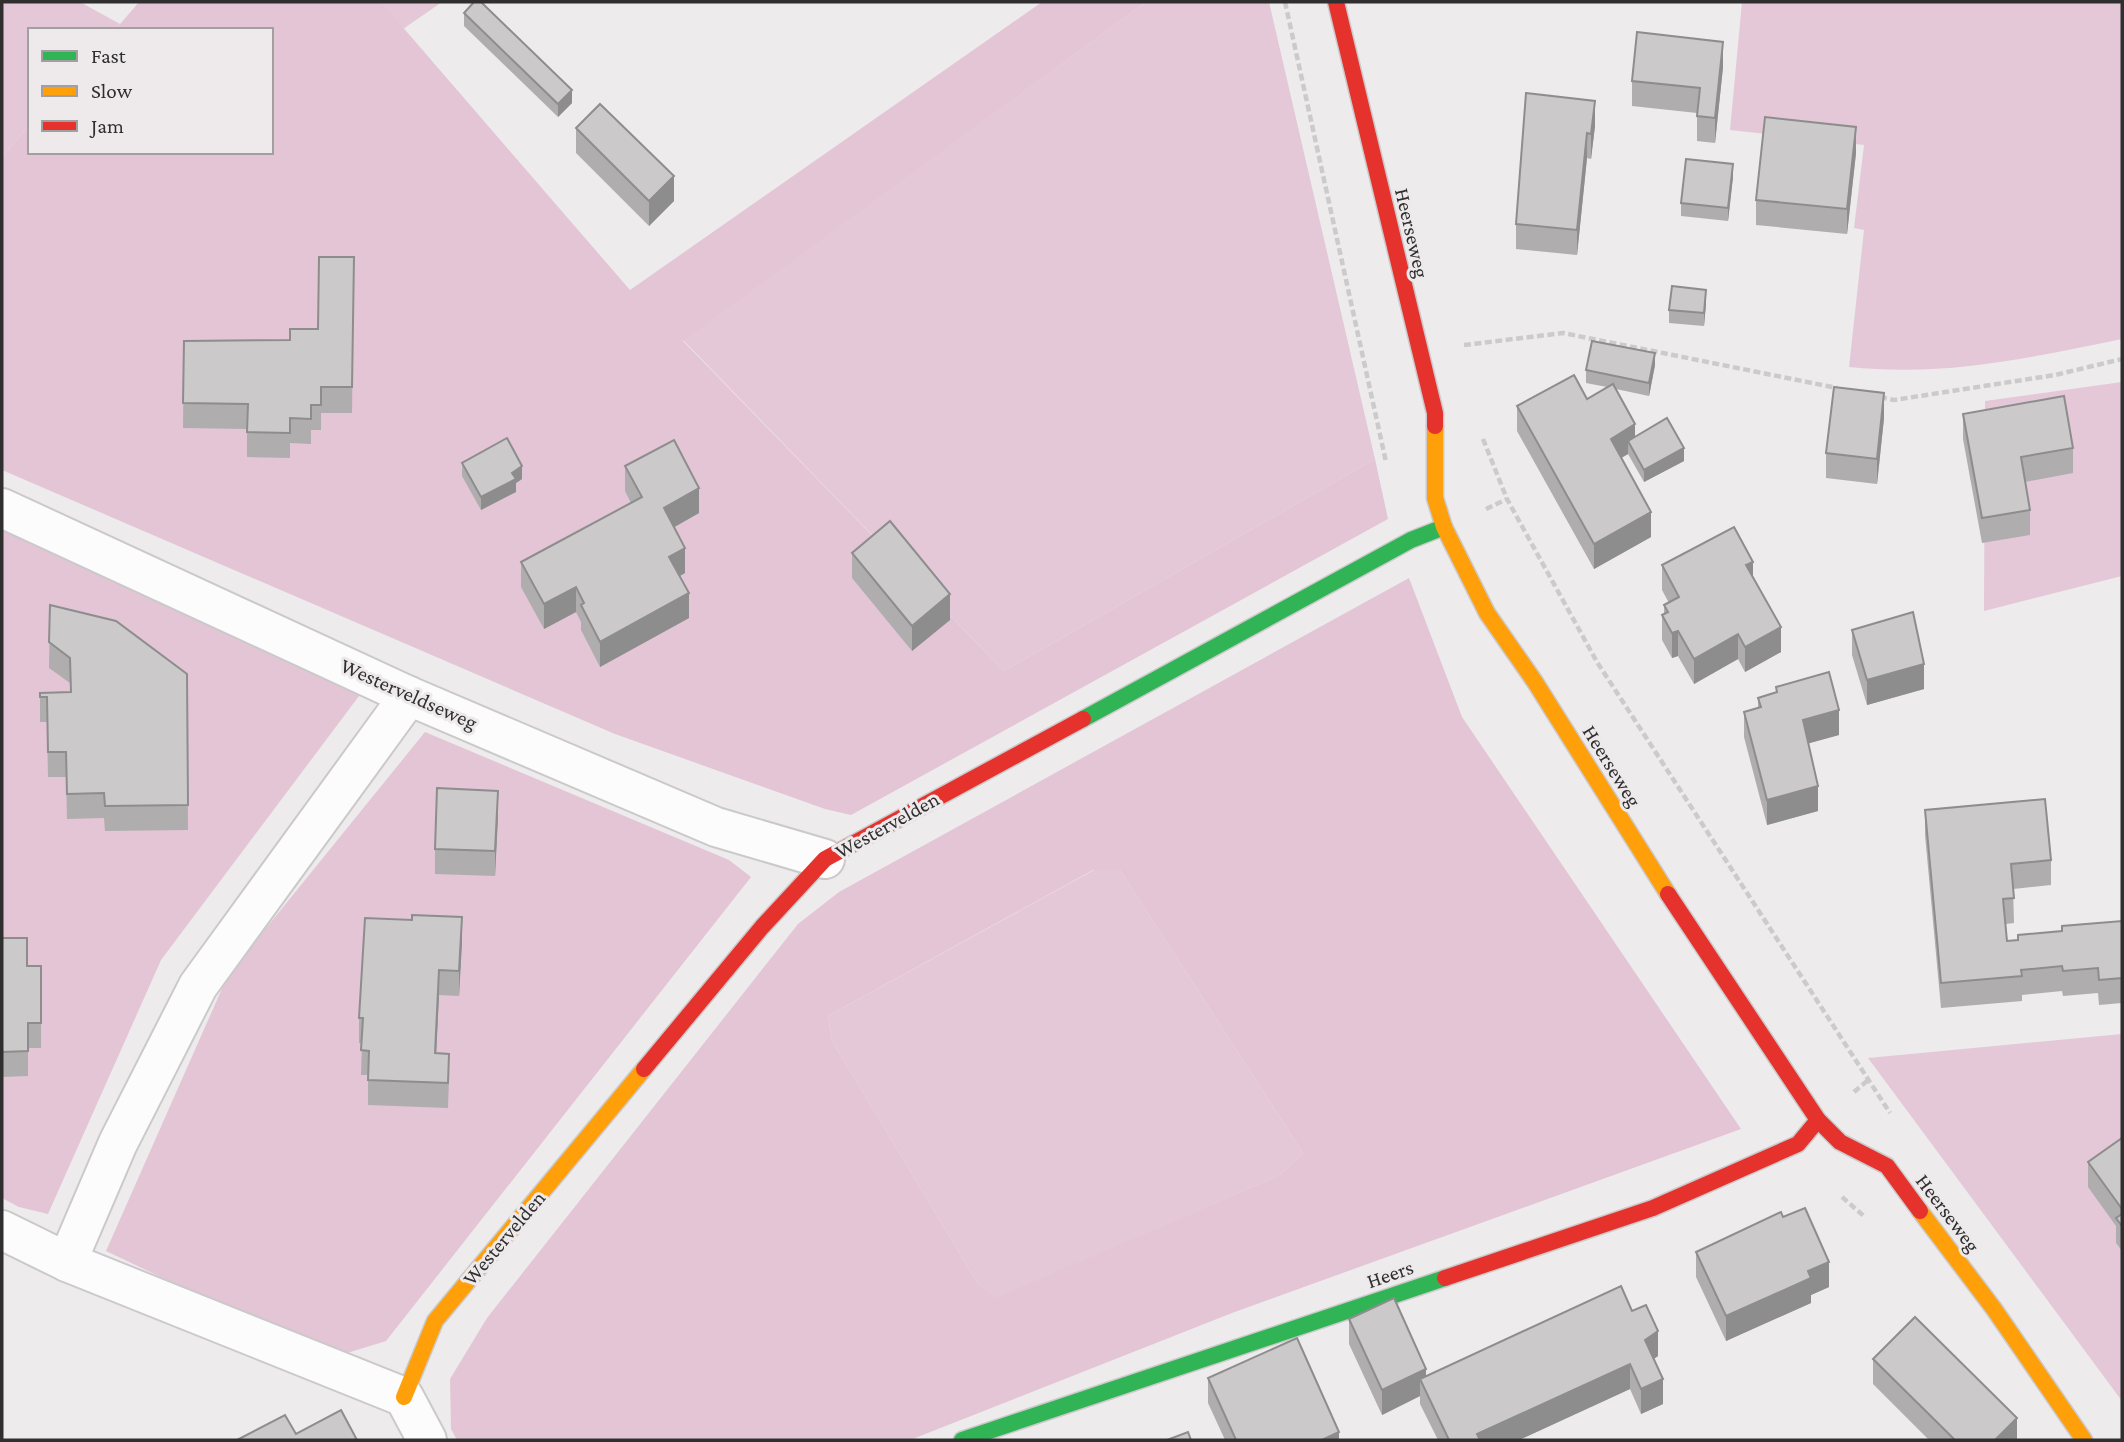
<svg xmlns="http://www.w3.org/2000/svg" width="2124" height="1442" font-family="'Crimson Pro',serif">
<rect width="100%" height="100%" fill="#edebec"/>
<g fill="#e4c8d8">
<path d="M2 2H80L120 24 115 30H30V125L2 157Z"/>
<path d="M381 2H442L403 29Z"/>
<path d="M1146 2H1269L1375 459 1004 671 683 340Z"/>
<path d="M1742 2H2122V339C2029 358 1946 377 1849 367L1864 230 1854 228 1864 145 1730 130Z"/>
<path d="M2122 382V576L1984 611 1985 401Z"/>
<path d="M1094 870H1120L1303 1153 1280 1175 996 1299 978 1284 832 1041 828 1016Z"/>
<path d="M2122 1034V1401L1868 1058Z"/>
</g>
<g fill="#e3c5d6" fill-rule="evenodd">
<path d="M139 2H381L630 290 1042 2H1146L683 341 1004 671 1375 459 1388 519 851 815 825 809 615 734 2 470V157L30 125V152H271V30H115Z"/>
<path d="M2 528 362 692 161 960 48 1214 19 1207 2 1198Z"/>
<path d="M1409 578 1462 717 1741 1129 1232 1313 910 1440H457L451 1429 450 1379 487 1318 798 924 839 892ZM1093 870H1120L1303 1153 1280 1175 996 1298 978 1284 832 1041 828 1016Z"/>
<path d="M425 732 729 860 751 877 386 1341 331 1358 106 1251 228 975Z"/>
</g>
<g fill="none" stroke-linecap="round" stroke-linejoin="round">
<defs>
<g id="street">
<path d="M2 508 409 696 716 827 825 859"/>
<path d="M2 1230 67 1262 404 1397 427 1440"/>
<path d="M67 1262 118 1143 198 986 409 696"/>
</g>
<g id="fast">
<path d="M1083 719 1411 540 1444 527"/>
<path d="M962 1440 1445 1278"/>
</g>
<g id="slow">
<path d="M1435 426V498L1444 527 1487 613 1535 682 1668 894"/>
<path d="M1920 1211 1994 1309 2084 1440"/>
<path d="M404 1397 435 1321 644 1069"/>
</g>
<g id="jam">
<path d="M1336 2 1435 413V426"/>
<path d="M1668 894 1818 1120 1840 1142 1887 1166 1920 1211"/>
<path d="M644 1069 762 927 825 859 1083 719"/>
<path d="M1445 1278 1653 1208 1798 1144 1818 1120"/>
</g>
</defs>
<use href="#street" stroke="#cbc9ca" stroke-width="42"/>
<use href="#fast" stroke="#cbc9ca" stroke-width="19"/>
<use href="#slow" stroke="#cbc9ca" stroke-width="19"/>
<use href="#jam" stroke="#cbc9ca" stroke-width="19"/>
<g stroke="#cccbcc" stroke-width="4.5" stroke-dasharray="7 3.5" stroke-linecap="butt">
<path d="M1285 2 1386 462"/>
<path d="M1464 345 1563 333 1837 388"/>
<path d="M1880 397 1894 400 2055 375 2122 359"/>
<path d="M1483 439 1507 499 1597 662 1890 1113"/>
<path d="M1486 509 1507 499"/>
<path d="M1854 1092 1867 1081"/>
<path d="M1842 1197 1865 1217"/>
</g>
<use href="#street" stroke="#fcfcfc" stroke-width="38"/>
<use href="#fast" stroke="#30b455" stroke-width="16"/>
<use href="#slow" stroke="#ff9f0a" stroke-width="16"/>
<use href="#jam" stroke="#e5322d" stroke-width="16"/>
</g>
<g fill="#afadae">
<path d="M464 13 572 103 558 117 464 26Z"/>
<path d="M1723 67 1715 143 1697 141V113L1632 106V81Z"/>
<path d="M1526 93 1595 126 1591 159 1587 158 1577 255 1516 249V224Z"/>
<path d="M576 128 674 201 649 226 576 153Z"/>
<path d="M1856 153 1847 234 1756 225V200Z"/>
<path d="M1733 177 1728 221 1681 216V203Z"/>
<path d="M354 257 352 413H321V430H311V444L290 443V458L247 457V429L183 428 184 341 290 340 318 329Z"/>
<path d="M1706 303 1704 326 1669 323V310Z"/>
<path d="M1655 365 1649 396 1616 389 1635 437 1684 461 1644 482 1628 454 1621 458 1651 537 1594 569 1517 431V406L1587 399 1607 387 1586 383V370Z"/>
<path d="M1963 414 2073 448V473L2025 482 2030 510V535L1982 543 1963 439Z"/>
<path d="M1884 418 1877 484 1826 478V453Z"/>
<path d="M462 463 522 479 516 483V492L481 510 462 476Z"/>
<path d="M625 466 699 513 674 527 685 573 680 576 689 618 600 667 581 630V622L576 612 544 629 521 587V562L631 503 625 491Z"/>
<path d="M852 553 950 620 912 651 852 578Z"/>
<path d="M1662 565 1753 577 1781 652 1745 672 1738 659 1694 684 1678 656 1672 658 1662 640V615L1664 614V605L1669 603 1662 590Z"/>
<path d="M50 605 187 674 188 830 105 831 104 818 67 819 66 777H48L47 722H40V693L70 692V683L49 668Z"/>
<path d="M1852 630 1924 689 1867 705 1852 655Z"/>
<path d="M1776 687 1839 735 1808 743 1818 811 1767 825 1744 737V712L1758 708V698L1776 693Z"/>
<path d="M1925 810 2051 860V885L2013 889 2014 923 2006 924 2007 941 2018 940 2062 931 2122 921V1003L2099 1005 2098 993 2063 996 2062 991 2022 995V1001L1941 1008 1925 835Z"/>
<path d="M498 816 495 876 435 874V849Z"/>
<path d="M2 938 27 966H41V1048H28V1076L2 1077Z"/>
<path d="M462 942 459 996 439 995 436 1053 449 1079 448 1108 368 1105V1075H361L362 1043H359V1018Z"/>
<path d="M2122 1138V1251L2116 1243V1226L2088 1187V1162Z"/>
<path d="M1783 1217 1829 1287 1811 1295V1303L1726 1341 1696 1277V1252Z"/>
<path d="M1632 1311 1658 1356 1654 1359 1663 1404 1641 1414 1630 1389 1519 1440H1438L1420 1404V1396L1382 1415 1349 1344V1319L1426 1376Z"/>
<path d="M1873 1359 2017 1440H1929L1873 1384Z"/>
<path d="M1208 1378 1339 1440H1225L1208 1403Z"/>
</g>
<g fill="#8e8d8d">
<path d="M1723 42V67L1715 143V118Z"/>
<path d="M572 90V103L558 117V104Z"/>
<path d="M1595 101V126L1591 159V134Z"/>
<path d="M1856 127V153L1847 234V209Z"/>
<path d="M1587 133V158L1577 255V230Z"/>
<path d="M1733 164V177L1728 221V208Z"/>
<path d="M674 176V201L649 226V201Z"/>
<path d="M1706 290V303L1704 326V313Z"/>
<path d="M1655 353V365L1649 396V383Z"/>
<path d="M1884 393V418L1877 484V459Z"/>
<path d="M1635 424V450L1628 441V454L1611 464V439Z"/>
<path d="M1684 448V461L1644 482V470Z"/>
<path d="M522 466V479L516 483V492L481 510V497L512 473Z"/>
<path d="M699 488V513L664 533V508Z"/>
<path d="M1651 512V537L1594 569V544Z"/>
<path d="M685 548V573L669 582V557Z"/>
<path d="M1753 562V587L1746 565Z"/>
<path d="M576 587V612L544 629V604Z"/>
<path d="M689 593V618L600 667V642Z"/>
<path d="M950 594V620L912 651V626Z"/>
<path d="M1781 627V652L1745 672V647Z"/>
<path d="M1678 631V656L1672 658V633Z"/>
<path d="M1738 634V659L1694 684V659Z"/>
<path d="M1924 664V689L1867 705V680Z"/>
<path d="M1839 710V735L1803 745V720Z"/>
<path d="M1818 786V811L1767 825V800Z"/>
<path d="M498 791V816L495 876V851Z"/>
<path d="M462 917V942L459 996V971Z"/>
<path d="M439 970V995L435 1078V1053Z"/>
<path d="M1829 1262V1287L1811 1295V1303L1726 1341V1316L1808 1271Z"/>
<path d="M1658 1331V1356L1645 1365V1340Z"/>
<path d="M1630 1364V1389L1519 1440H1477V1434Z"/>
<path d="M1426 1369V1391L1420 1379V1396L1382 1415V1390Z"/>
<path d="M1663 1379V1404L1641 1414V1389Z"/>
<path d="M2017 1418V1440H1995Z"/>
<path d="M1339 1432V1440H1322Z"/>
</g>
<g fill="#cbc9ca" stroke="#8e8d8d" stroke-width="2">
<path d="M474 2H481L572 90 558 104 464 13Z"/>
<path d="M1637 32 1723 42 1715 118 1697 116 1700 88 1632 81Z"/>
<path d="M1526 93 1595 101 1591 134 1587 133 1577 230 1516 224Z"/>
<path d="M600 104 674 176 649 201 576 128Z"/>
<path d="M1765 117 1856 127 1847 209 1756 200Z"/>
<path d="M1686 159 1733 164 1728 208 1681 203Z"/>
<path d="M319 257H354L352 387H321V405H311V419L290 418V433L247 432 248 404 183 403 184 341 290 340V329H318Z"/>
<path d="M1672 286 1706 290 1704 313 1669 310Z"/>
<path d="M1592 341 1655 353 1649 383 1586 370Z"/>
<path d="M1574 375 1587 399 1613 384 1635 424 1611 439 1651 512 1594 544 1517 406Z"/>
<path d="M1834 387 1884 393 1877 459 1826 453Z"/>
<path d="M2064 396 2073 448 2021 457 2030 510 1982 518 1963 414Z"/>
<path d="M1667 418 1684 448 1644 470 1628 441Z"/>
<path d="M507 438 522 466 512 473 516 479 481 497 462 463Z"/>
<path d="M674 440 699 488 664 508 685 548 669 557 689 593 600 642 581 605 584 603 576 587 544 604 521 562 642 497 625 466Z"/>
<path d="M890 521 950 594 912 626 852 553Z"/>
<path d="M1734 527 1753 562 1746 565 1781 627 1745 647 1738 634 1694 659 1678 631 1672 633 1662 615 1668 612 1664 605 1679 597 1662 565Z"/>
<path d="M50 605 116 621 187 674 188 805 105 806 104 793 67 794 66 752H48L47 697H40V693L71 692 70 658 49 642Z"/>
<path d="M1913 612 1924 664 1867 680 1852 630Z"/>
<path d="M1829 672 1839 710 1803 720 1818 786 1767 800 1744 712 1761 707 1758 698 1777 692 1776 687Z"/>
<path d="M437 788 498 791 495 851 435 849Z"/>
<path d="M2045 799 2051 860 2011 864 2014 898 2003 899 2007 941 2018 940V935L2062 931V926L2122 921V978L2099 980 2098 968 2063 971 2062 966 2021 970 2022 976 1941 983 1925 810Z"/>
<path d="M412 915 462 917 459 971 439 970 435 1053 449 1054 448 1083 368 1080 369 1051 361 1050 363 1018H359L365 918 412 920Z"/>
<path d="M2 938H27V966H41V1023H28V1051L2 1052Z"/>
<path d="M2122 1138V1209L2088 1162Z"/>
<path d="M1805 1208 1829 1262 1808 1271 1811 1278 1726 1316 1696 1252 1781 1212 1783 1217Z"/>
<path d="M2122 1214V1226L2116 1218Z"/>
<path d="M1621 1286 1632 1311 1646 1305 1658 1331 1645 1340 1663 1379 1641 1389 1630 1364 1477 1434 1480 1440H1449L1420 1379Z"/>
<path d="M1394 1298 1426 1369 1382 1390 1349 1319Z"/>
<path d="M1915 1317 2017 1418 1995 1440H1955L1873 1359Z"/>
<path d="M1297 1338 1339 1432 1322 1440H1236L1208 1378Z"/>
<path d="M341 1410 357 1440H237L285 1415 296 1434Z"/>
<path d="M1188 1432 1191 1440H1167Z"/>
</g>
<g text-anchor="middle" stroke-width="6" stroke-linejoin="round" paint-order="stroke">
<g font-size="21" fill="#302f30" stroke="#eeeaec">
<text transform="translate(1412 233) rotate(77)" y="7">Heerseweg</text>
<text transform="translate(409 694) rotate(24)" y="7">Westerveldseweg</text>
<text transform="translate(1612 766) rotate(58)" y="7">Heerseweg</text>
<text transform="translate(887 825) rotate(-29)" y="7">Westervelden</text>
<text transform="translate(1948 1213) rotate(53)" y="7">Heerseweg</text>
<text transform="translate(504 1238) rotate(-50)" y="7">Westervelden</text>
<text transform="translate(1390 1274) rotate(-19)" y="7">Heers</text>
</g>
</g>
<rect width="2124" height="1442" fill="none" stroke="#302f30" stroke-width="7"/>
<rect x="28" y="28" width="245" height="126" fill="#eeeaec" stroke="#a29fa1" stroke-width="2"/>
<rect x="42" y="51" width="35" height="10" fill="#30b455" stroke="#a29fa1" stroke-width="2"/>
<text x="91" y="63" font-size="21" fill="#302f30">Fast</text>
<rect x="42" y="86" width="35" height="10" fill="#ff9f0a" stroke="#a29fa1" stroke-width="2"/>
<text x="91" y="98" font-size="21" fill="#302f30">Slow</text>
<rect x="42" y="121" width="35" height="10" fill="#e5322d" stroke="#a29fa1" stroke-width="2"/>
<text x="91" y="133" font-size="21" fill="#302f30">Jam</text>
</svg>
